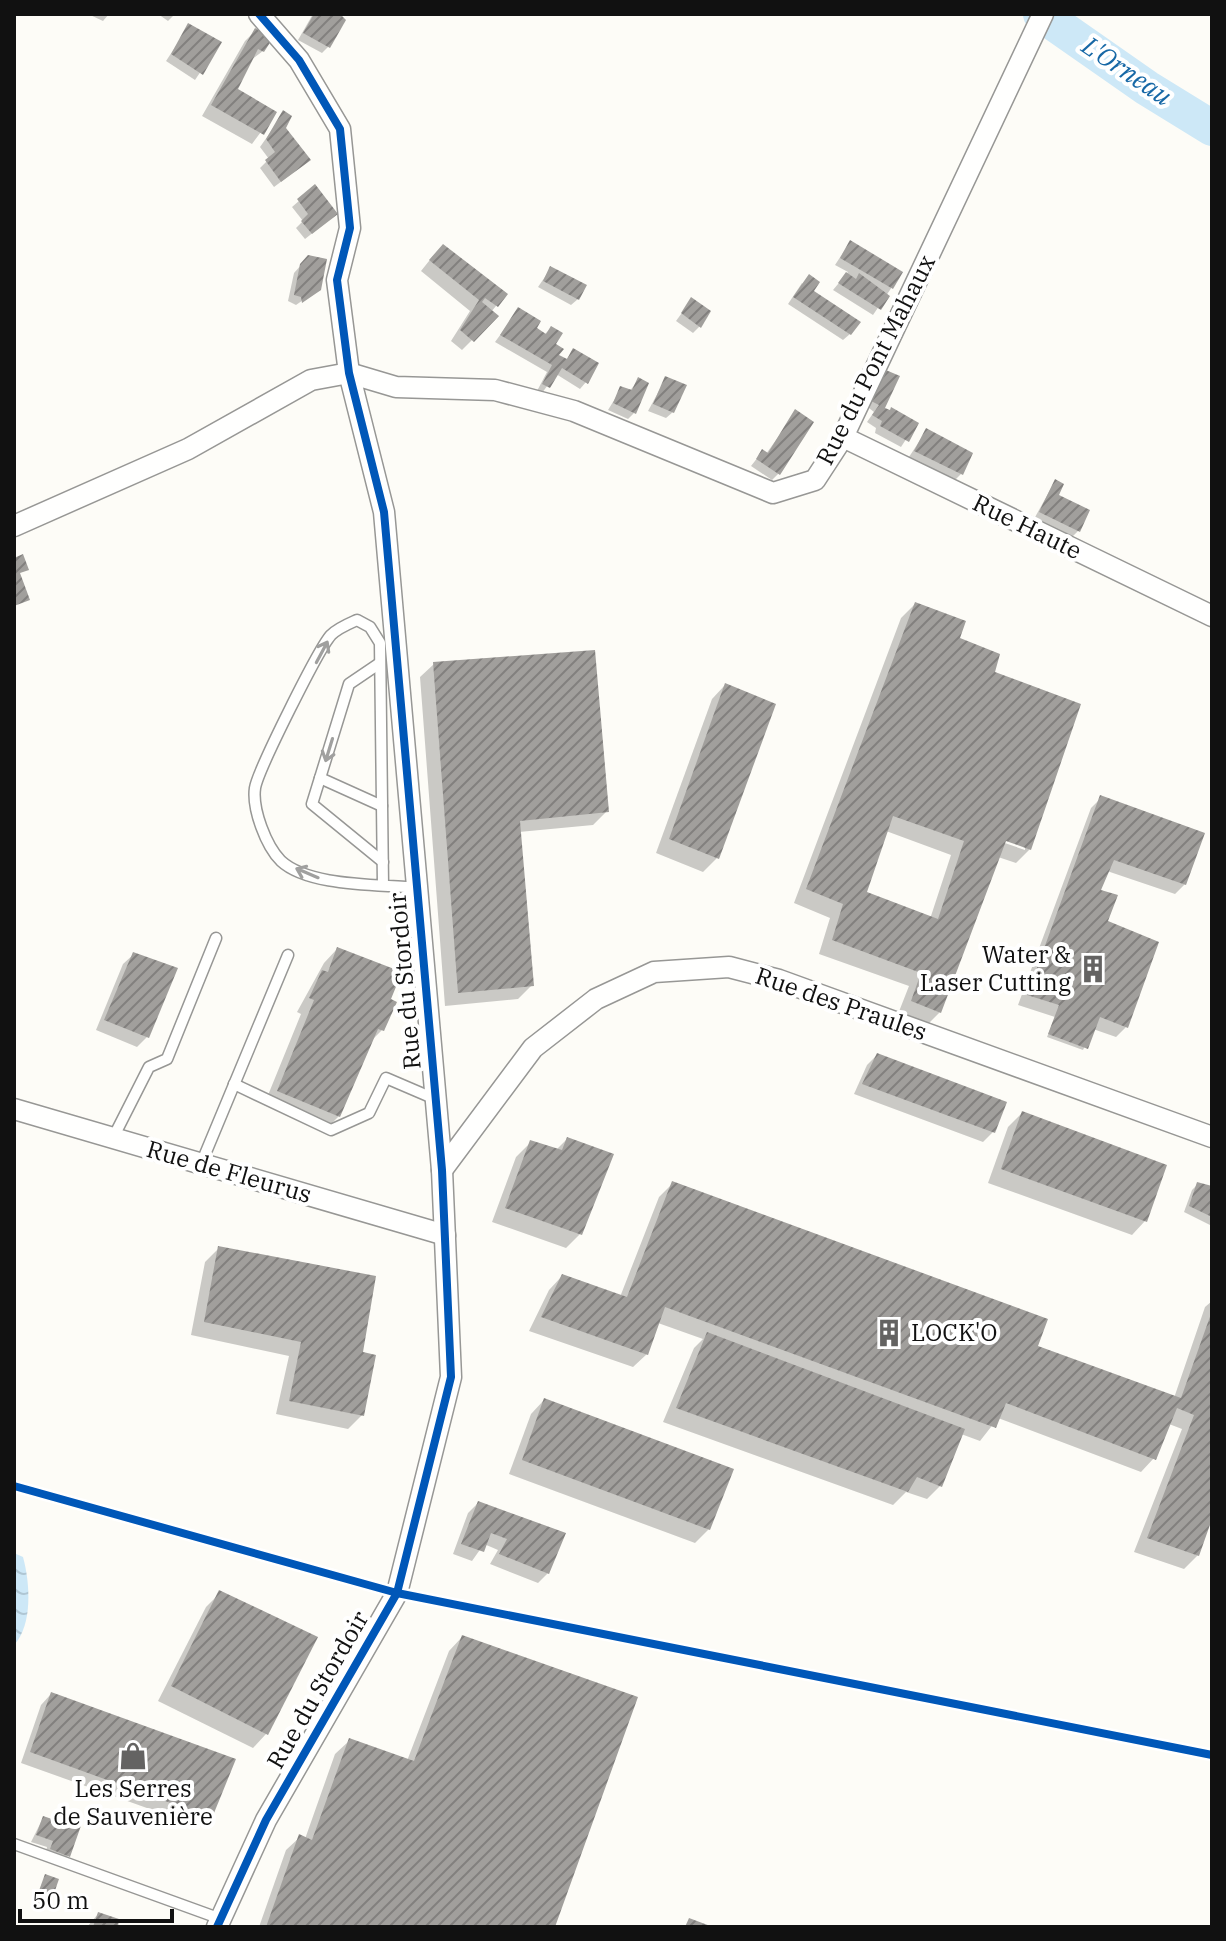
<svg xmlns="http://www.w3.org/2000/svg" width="1226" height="1941" font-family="'IBM Plex Serif',serif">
<defs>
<pattern id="water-waves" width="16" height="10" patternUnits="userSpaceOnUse" patternTransform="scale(2)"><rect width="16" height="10" fill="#cde8f7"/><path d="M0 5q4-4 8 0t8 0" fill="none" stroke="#afc6d3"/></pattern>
<pattern id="building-hatch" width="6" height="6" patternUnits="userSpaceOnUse" patternTransform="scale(2)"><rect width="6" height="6" fill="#a19f9c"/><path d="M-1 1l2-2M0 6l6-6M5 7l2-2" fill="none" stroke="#82807e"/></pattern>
</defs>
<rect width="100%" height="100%" fill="#fdfcf7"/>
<path fill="url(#water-waves)" d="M14 1553 23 1557C30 1582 33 1625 14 1645Z"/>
<g fill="#0003" fill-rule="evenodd">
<path d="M88 14H109L103 21Z"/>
<path d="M158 14H175L168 21Z"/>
<path d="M313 14H338L328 47 322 53 298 40Z"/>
<path d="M189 26 220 43 195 80 166 61Z"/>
<path d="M255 31 263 51 251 60 236 90 275 113 252 144 202 116 245 41Z"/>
<path d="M284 113V128L302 166 274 187 260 168 269 159 260 147Z"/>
<path d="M315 187 329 220 305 239 296 228 303 221 292 207Z"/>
<path d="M850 242 892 287 873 315 833 290 848 272 835 265Z"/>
<path d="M433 256 505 295 491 312 496 316 462 350 451 341 470 311 421 271Z"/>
<path d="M302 264 316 291 296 305 288 301 294 273Z"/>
<path d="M551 268 578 299 571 305 538 287Z"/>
<path d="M802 283 850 334 843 340 788 304Z"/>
<path d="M692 299 700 326 693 333 676 321Z"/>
<path d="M519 309 544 335 551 328 556 356 565 361 573 351 586 382 580 389 556 374 542 393 537 391 547 372 495 342Z"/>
<path d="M875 376 882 409 916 424 901 447 875 433 876 428 867 422 874 412 864 404Z"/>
<path d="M666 378 673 412 666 418 648 411Z"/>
<path d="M638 380 634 413 628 419 608 410 621 389 629 392Z"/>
<path d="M796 412 779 473 772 480 751 466 762 452 766 454Z"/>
<path d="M926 431 961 474 955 480 909 457Z"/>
<path d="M1055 481 1057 496 1078 531 1072 537 1034 519Z"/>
<path d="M915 604 993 673 1030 849 1016 863 998 857 940 1012 926 1026 898 1014 909 986 819 954 830 918 794 903 901 618ZM886 831 951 855 930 919 864 893ZM997 836 1025 846V850L996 840Z"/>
<path d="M434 664 607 811 593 825 519 832 532 985 518 999 445 1006 420 677Z"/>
<path d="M725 685 774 705 717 858 703 872 656 853 712 699Z"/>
<path d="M1101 798 1185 884 1175 894 1107 871 1098 892 1126 1027 1116 1037 1093 1029 1083 1050 1047 1037 1055 1017 1018 1005 1091 808Z"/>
<path d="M337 949 388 1000 382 1030 371 1041 339 1116 325 1130 264 1105 301 1014 297 1012 324 963Z"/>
<path d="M134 954 148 1036 137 1047 96 1030 123 964Z"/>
<path d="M877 1055 993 1132 983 1142 854 1094 867 1065Z"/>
<path d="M1022 1113 1145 1221 1132 1235 988 1183 1008 1127Z"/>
<path d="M567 1139 580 1234 566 1248 492 1222 516 1157 530 1143 556 1150Z"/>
<path d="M673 1183 1035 1347 1174 1398 1205 1307 1212 1301V1513L1198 1555 1184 1569 1134 1552 1182 1429 1169 1424 1154 1458 1141 1472 998 1418 980 1441 961 1434 940 1486 927 1499 906 1492 893 1505 663 1422 694 1348 703 1339 658 1323 647 1354 633 1367 529 1331 549 1290 562 1276 620 1297 659 1197Z"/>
<path d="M1198 1184 1212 1189V1226L1184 1212 1192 1190Z"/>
<path d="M219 1248 361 1354 362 1415 348 1429 276 1414 289 1356 191 1335 205 1262Z"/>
<path d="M544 1400 709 1529 695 1543 509 1474 531 1414Z"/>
<path d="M478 1503 548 1573 538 1583 490 1564 498 1550 484 1544 472 1561 453 1554 468 1513Z"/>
<path d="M220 1593 266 1734 253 1748 158 1701 206 1607Z"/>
<path d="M462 1637 553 1927H259L286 1850 300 1837 305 1839 335 1754 349 1741 407 1761 449 1651Z"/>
<path d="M51 1694 211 1817 200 1827 21 1763 41 1705Z"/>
<path d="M65 1815 68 1856 62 1862 45 1855 47 1847 31 1842 43 1818 59 1822Z"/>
<path d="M45 1876 48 1904 46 1906 35 1902Z"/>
<path d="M98 1914 115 1927H87Z"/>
</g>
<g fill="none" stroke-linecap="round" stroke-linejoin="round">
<path stroke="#cde8f7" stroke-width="36" d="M1041 14 1147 88 1212 128"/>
</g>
<g fill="url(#building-hatch)" fill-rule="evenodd">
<path d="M314 14H340L346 20 330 48 303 33Z"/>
<path d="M188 23 222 42 203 75 171 54Z"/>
<path d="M255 28 273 38 264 52 258 49 238 89 277 112 264 135 211 105Z"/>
<path d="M283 110 292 116 286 128 311 160 281 182 265 160 275 152 266 139Z"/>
<path d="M315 184 338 214 312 234 301 221 308 214 297 199Z"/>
<path d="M850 240 903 272 893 289 840 258Z"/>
<path d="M443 244 508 294 498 307 485 298 482 302 499 316 474 342 460 330 479 300 429 260Z"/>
<path d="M308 255 327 259 321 290 302 303 301 297 294 295 300 264Z"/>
<path d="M550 266 587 285 579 300 543 281Z"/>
<path d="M846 272 856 279 859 273 890 296 881 310 838 283Z"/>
<path d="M809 274 820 282 814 291 861 322 851 335 793 297Z"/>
<path d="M691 297 711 311 701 328 681 313Z"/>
<path d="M518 307 541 321 537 328 546 334 551 326 563 333 556 344 564 349 559 355 567 359 573 348 599 363 588 384 562 368 550 388 542 384 552 365 500 335Z"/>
<path d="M881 368 900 376 885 408 890 410 891 407 919 423 909 442 880 426 882 421 872 415 879 405 869 400Z"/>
<path d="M665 376 687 385 674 413 653 404Z"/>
<path d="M638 377 649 383 636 414 613 403 620 386 632 390Z"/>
<path d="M795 409 814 422 780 475 756 459 762 449 768 453Z"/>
<path d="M926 428 973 453 963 475 914 451Z"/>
<path d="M1055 479 1064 484 1059 495 1090 510 1080 532 1039 512Z"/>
<path d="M23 554 29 570 20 573 30 600 14 606V558Z"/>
<path d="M915 602 966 621 960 638 1000 654 995 672 1081 704 1031 850 1006 841 941 1013 911 1001 921 973 832 940 843 904 806 889ZM893 816 964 841 938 919 867 892Z"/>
<path d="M595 650 609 812 520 821 534 986 458 993 433 662Z"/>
<path d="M725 683 776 704 719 859 669 839Z"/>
<path d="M1100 795 1205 833 1186 885 1114 860 1101 890 1118 895 1108 921 1159 942 1128 1028 1100 1017 1088 1049 1048 1034 1059 1005 1027 995Z"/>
<path d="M337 947 402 972 391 999 397 1002 384 1031 378 1029 340 1117 277 1091 314 1000 309 998 322 970 328 972Z"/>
<path d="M133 952 178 968 149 1038 104 1020Z"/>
<path d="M877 1053 1007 1102 995 1133 862 1084Z"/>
<path d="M1022 1111 1167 1165 1147 1222 1001 1169Z"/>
<path d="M567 1137 614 1154 582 1235 505 1208 530 1140 562 1150Z"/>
<path d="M672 1181 1048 1319 1038 1346 1181 1398 1212 1311V1519L1199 1556 1147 1538 1194 1415 1177 1408 1156 1460 1006 1403 996 1428 665 1307 648 1355 541 1317 562 1274 627 1297Z"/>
<path d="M1197 1182 1212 1186V1217L1189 1206Z"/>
<path d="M218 1246 376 1276 363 1352 376 1355 364 1416 289 1401 301 1342 204 1322Z"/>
<path d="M707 1332 965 1429 942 1487 917 1477 908 1492 676 1408Z"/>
<path d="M544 1398 734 1469 710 1530 522 1460Z"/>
<path d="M478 1501 566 1533 549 1574 499 1554 507 1539 491 1533 484 1552 461 1544Z"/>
<path d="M219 1590 318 1637 268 1735 171 1686Z"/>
<path d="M462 1635 638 1697 555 1927H266L299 1834 312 1840 349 1738 414 1761Z"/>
<path d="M51 1692 236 1759 212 1818 30 1752Z"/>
<path d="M65 1813 83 1820 70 1857 50 1849 53 1841 36 1835 43 1816 61 1822Z"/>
<path d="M45 1874 59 1879 50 1905 36 1899Z"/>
<path d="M98 1912 119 1919 118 1927H93Z"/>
<path d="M689 1918 713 1927H685Z"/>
</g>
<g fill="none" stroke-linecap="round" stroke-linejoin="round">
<defs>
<g id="service">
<path d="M380 663 349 684 312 804 383 862"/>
<path d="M320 778 382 806"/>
<path d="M383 885 380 643 370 627 357 620C348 624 338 628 331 635 319 648 258 770 255 788 252 809 266 846 281 861 309 887 380 884 417 888"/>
<path d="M234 1084 331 1130 369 1113 386 1078 435 1099"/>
<path d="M113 1138 149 1067 167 1059 216 938"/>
<path d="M201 1164 288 955"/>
<path d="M14 1844 221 1919"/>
</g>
<g id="minor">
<path d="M843 437 1212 616"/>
<path d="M14 526 188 449 311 380 349 373 396 387 495 390 574 411 773 493 815 480 843 437 1043 14"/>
<path d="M14 1109 445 1235"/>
<path d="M442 1170 533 1048 596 999 654 972 729 967 779 980 1212 1137"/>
<path d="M217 1927 266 1820 397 1593 451 1377 442 1170 384 512 349 373 337 280 350 228 340 129 299 60 259 14"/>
</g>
</defs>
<use href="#service" stroke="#979795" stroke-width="13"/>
<use href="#minor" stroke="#979795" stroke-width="23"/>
<use href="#service" stroke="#fffffe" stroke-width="10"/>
<use href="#minor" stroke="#fffffe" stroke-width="20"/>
<defs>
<g id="cycleway">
<path d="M14 1486 397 1593 1212 1755"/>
<path d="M217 1927 266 1820 397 1593 451 1377 442 1170 384 512 349 373 337 280 350 228 340 129 299 60 259 14"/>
</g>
</defs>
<use href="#cycleway" stroke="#fff" stroke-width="13"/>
<use href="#cycleway" stroke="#0057b8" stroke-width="8"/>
</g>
<defs><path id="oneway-shaft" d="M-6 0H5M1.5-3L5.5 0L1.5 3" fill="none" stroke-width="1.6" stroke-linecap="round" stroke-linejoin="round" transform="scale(2)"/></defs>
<g stroke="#a0a09f">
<use href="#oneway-shaft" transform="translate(322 652) rotate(-62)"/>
<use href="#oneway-shaft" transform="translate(329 750) rotate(107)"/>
<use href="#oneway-shaft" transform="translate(307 873) rotate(-157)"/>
</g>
<defs>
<symbol id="building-bare" viewBox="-9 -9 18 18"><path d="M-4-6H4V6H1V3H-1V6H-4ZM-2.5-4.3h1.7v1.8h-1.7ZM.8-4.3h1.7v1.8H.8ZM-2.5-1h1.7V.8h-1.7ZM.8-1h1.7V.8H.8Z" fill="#646362" stroke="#fff" stroke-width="2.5" paint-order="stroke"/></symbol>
<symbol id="shop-bare" viewBox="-9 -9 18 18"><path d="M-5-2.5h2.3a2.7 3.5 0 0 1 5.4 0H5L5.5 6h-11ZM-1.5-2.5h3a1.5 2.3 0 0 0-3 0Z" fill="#646362" stroke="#fff" stroke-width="2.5" paint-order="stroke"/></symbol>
</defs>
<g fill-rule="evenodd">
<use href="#building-bare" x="1073" y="949" width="40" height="40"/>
<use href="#building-bare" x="869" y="1313" width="40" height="40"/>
<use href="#shop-bare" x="113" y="1736" width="40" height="40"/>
</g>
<g text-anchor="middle" stroke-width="8" stroke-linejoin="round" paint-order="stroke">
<g font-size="24" fill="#111" stroke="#fff">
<text transform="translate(876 360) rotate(-63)" y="8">Rue du Pont Mahaux</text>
<text transform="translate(1027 527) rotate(26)" y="8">Rue Haute</text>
<text transform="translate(405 981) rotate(-95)" y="8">Rue du Stordoir</text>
<text transform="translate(841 1004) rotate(19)" y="8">Rue des Praules</text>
<text transform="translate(229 1172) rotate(16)" y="8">Rue de Fleurus</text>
<text transform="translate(318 1690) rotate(-60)" y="8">Rue du Stordoir</text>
</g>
<g font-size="24" fill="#111" stroke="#fff" text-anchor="end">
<text x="1071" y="963">Water &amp;<tspan x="1071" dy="28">Laser Cutting</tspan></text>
<text x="911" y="1341" text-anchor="start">LOCK'O</text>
<text x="133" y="1797" text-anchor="middle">Les Serres<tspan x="133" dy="28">de Sauvenière</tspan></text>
</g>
<g font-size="26" font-style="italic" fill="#1768a6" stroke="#fff">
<text transform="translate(1127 71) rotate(34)" y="9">L'Orneau</text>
</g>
</g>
<rect width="1226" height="1941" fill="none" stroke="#111111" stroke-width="32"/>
<path d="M20 1909v12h152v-12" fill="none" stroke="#111111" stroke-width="4"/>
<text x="32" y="1909" font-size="24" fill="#111111" stroke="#ffffff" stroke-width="6" paint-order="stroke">50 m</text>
</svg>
